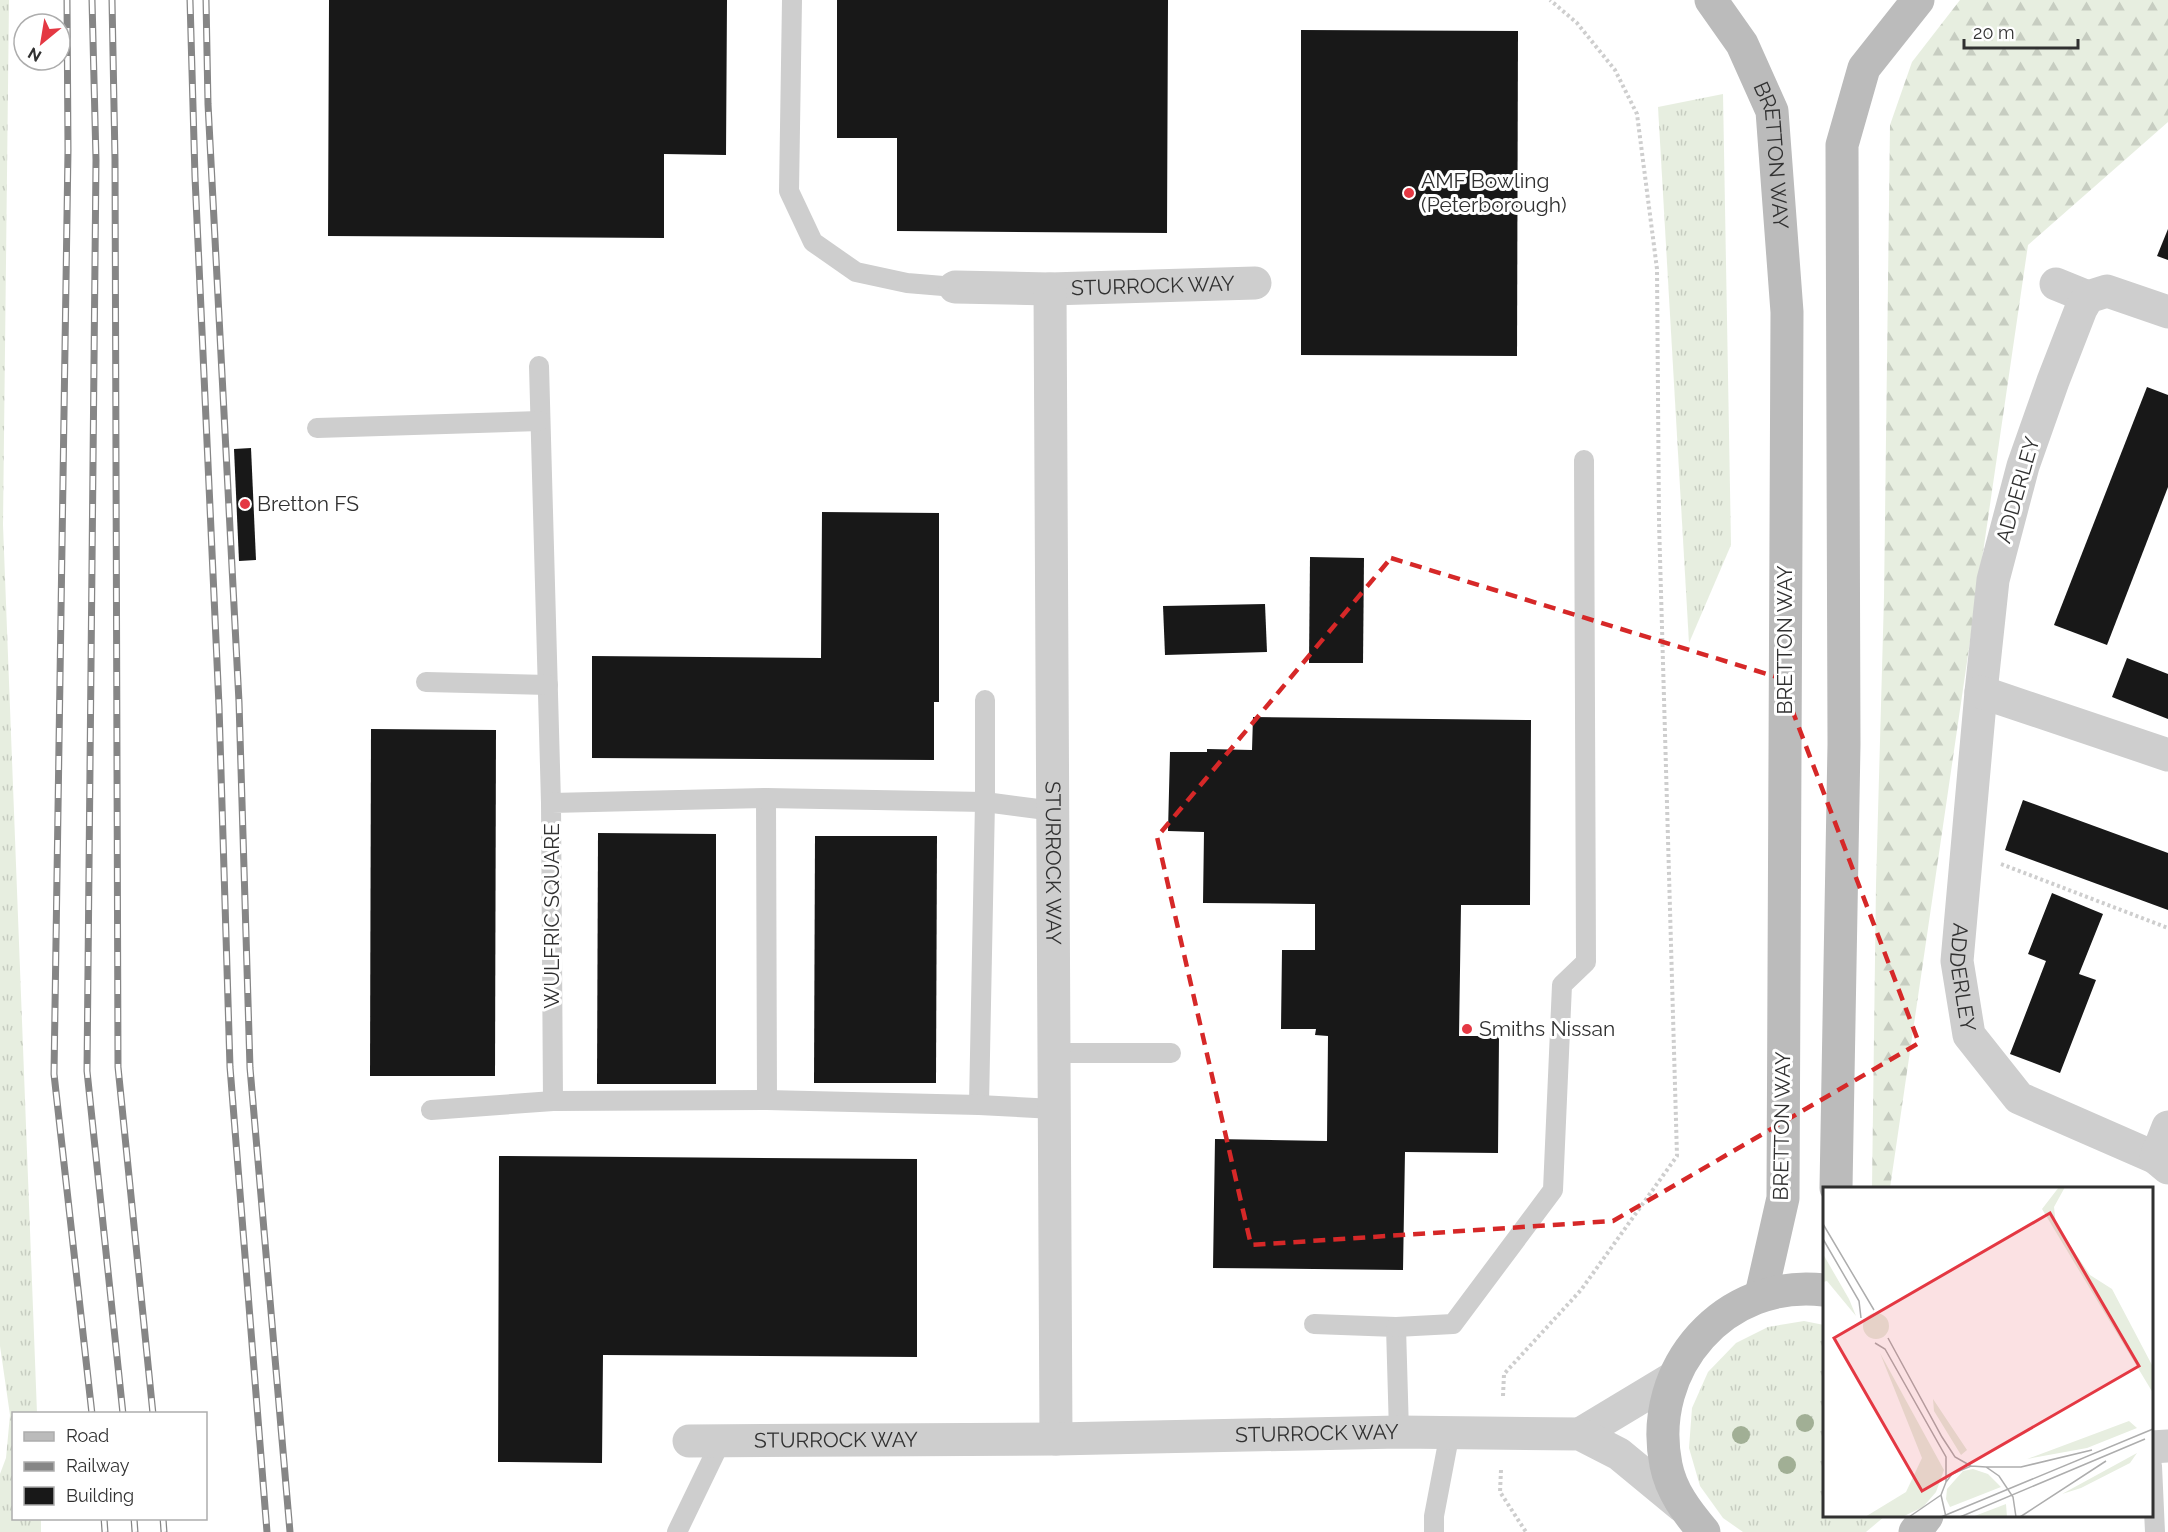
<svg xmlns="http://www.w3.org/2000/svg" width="2168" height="1532" font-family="Raleway,sans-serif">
<defs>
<pattern id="grass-tufts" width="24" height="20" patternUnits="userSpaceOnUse" patternTransform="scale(1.5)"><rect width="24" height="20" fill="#e7eee0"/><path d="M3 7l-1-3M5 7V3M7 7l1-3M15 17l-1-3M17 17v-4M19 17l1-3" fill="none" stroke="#c7cdc1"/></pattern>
<pattern id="forest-firs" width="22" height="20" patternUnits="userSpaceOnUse" patternTransform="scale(1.5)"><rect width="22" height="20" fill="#e7eee0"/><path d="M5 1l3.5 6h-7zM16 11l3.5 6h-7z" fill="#c7cdc1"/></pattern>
</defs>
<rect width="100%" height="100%" fill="#fff"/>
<g fill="url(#grass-tufts)">
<path d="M0 0H9L3 525 37 1413 14 1414V1518L41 1519V1532H0V1474L6 1458 10 1415 0 1346Z"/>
<path d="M1723 94 1731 545 1689 643 1658 107Z"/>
<path d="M1804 1321 1824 1325V1516H1885L1866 1532H1743L1723 1518 1700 1486 1689 1448 1692 1408 1708 1372 1736 1343 1768 1327Z"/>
</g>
<path fill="url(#forest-firs)" d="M1960 0H2168V122L2028 245 1890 1188H1872L1876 885 1884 597 1890 125 1912 62Z"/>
<g fill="#181818">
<path d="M329 0H727L726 155 664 154V238L328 236Z"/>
<path d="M837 0H1168L1167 233 897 231V138H837Z"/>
<path d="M1301 30 1518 31 1517 356 1301 355Z"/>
<path d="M2168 229V260L2157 256Z"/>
<path d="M2147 387 2168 395V487L2107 645 2054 625Z"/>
<path d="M251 448 256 560 239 561 234 449Z"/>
<path d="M822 512 939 513V702H934V760L592 758V656L821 658Z"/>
<path d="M1310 557 1364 558 1363 663H1309Z"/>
<path d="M1265 604 1267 652 1165 655 1163 606Z"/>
<path d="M2127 658 2168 674V719L2112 697Z"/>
<path d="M1253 717 1531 720 1530 905H1461L1459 1036H1499L1498 1153 1405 1152 1403 1270 1213 1268 1215 1139 1327 1141 1328 1036 1315 1035 1316 1029H1281L1282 950H1315V904L1203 903 1204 832 1168 831 1170 752H1207V749L1252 750Z"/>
<path d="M371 729 496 730 495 1076H370Z"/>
<path d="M2023 800 2168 853V910L2005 850Z"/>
<path d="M598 833 716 834V1084H597Z"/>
<path d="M815 836H937L936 1083H814Z"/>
<path d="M2052 893 2103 914 2079 974 2096 980 2060 1073 2010 1054 2046 961 2028 954Z"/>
<path d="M499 1156 917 1159V1357L603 1355 602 1463 498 1462Z"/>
</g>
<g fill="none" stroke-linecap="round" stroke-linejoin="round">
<g stroke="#cecece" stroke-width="4" stroke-dasharray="3 3" stroke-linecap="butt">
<path d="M2001 864 2168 928"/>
<path d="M1503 1396 1504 1374 1581 1290 1677 1156 1659 522 1657 269 1637 114 1615 70 1577 23 1550 0"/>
<path d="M1501 1470 1500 1492 1526 1532"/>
</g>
<g stroke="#cecece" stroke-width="20">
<path d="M792 0 789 191 813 242 856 272 907 283 955 287"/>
<path d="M539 366 551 803"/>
<path d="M317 428 540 421"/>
<path d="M426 682 548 685"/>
<path d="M766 798 767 1100"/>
<path d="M1055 1053H1171"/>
<path d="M553 1101 551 803 766 798 985 802 1054 811"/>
<path d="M979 1105 985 802V700"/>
<path d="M431 1110 553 1101 767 1100 979 1105 1054 1109"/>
<path d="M1314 1324 1396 1327 1399 1432"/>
<path d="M1396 1327 1453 1324 1553 1190 1562 985 1586 962 1584 460"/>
<path d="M2152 1466 2155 1532"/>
<path d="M677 1532 721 1441"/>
<path d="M1434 1532V1516L1450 1432"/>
</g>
<g stroke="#cecece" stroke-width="33">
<path d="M2056 284 2088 297"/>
<path id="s1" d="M955 287 1050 289 1255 283"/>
<path id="s2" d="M1050 289 1056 1439"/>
<path id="s3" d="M2168 312 2107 291 2088 297 2081 309 2053 381 2023 466 1993 580 1981 692 1957 961 1969 1035 2019 1098 2156 1158 2168 1168"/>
<path d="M1981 692 2168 755"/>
<path d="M2156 1158 2168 1127"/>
<path d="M1580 1434 1673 1378"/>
<path id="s4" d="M689 1441 1056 1439 1399 1432 1580 1434 1619 1454 1682 1506"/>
<path d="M2152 1447 2168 1446"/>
</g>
<g stroke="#bbb" stroke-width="33">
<path id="s5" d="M1711 0 1742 44 1772 111 1787 312 1783 1198 1761 1295"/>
<path d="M1836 1188 1844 744 1842 145 1864 68 1918 0"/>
<path d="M1704 1532C1687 1512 1671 1491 1666 1465 1646 1367 1726 1278 1824 1290"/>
<path d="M1915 1532 1927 1516"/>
</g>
<defs>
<g id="rail">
<path d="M67 0 68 150 54 1074 92 1414"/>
<path d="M92 0 96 160 87 1071 123 1414"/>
<path d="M112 0 115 159 118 1067 153 1414"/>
<path d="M190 0 195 177 219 706 230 1067 267 1532"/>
<path d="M206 0 208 104 239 702 250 1068 290 1532"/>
<path d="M104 1518 105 1532"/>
<path d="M134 1518 135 1532"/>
<path d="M163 1518 164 1532"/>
</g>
</defs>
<use href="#rail" stroke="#868686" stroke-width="7"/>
<use href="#rail" stroke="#fff" stroke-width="4.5" stroke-dasharray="14" stroke-linecap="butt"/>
</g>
<g fill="#a1af95">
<circle cx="1805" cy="1423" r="9"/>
<circle cx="1741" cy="1435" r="9"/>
<circle cx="1787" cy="1465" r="9"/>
</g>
<path fill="none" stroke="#d62828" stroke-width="4.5" stroke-dasharray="12 8" stroke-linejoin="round" d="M1391 558 1780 678 1919 1043 1613 1221 1251 1245 1157 837Z"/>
<g fill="#e43843" stroke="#fff" stroke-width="2">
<circle cx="1409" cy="193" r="6"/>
<circle cx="245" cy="504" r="6"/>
<circle cx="1467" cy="1029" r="6"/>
</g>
<g text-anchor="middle" stroke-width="6" stroke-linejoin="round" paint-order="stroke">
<g font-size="21" fill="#313131" stroke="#fff">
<text dy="7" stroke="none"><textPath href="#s5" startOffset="171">BRETTON WAY</textPath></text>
<text dy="7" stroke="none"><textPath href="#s1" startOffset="198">STURROCK WAY</textPath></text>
<text transform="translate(2018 490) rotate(-74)" y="7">ADDERLEY</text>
<text transform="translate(1785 640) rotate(-90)" y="7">BRETTON WAY</text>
<text dy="7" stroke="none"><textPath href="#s2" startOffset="574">STURROCK WAY</textPath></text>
<text transform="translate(552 916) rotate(-90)" y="7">WULFRIC SQUARE</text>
<text dy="7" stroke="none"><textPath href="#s3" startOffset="783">ADDERLEY</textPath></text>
<text transform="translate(1782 1126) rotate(-89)" y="7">BRETTON WAY</text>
<text dy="7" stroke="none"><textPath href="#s4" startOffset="628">STURROCK WAY</textPath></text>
<text dy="7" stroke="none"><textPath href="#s4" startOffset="147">STURROCK WAY</textPath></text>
</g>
<g font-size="21" fill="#313131" stroke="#fff" text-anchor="start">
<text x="1421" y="188">AMF Bowling<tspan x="1421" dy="24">(Peterborough)</tspan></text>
<text x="257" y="511">Bretton FS</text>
<text x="1479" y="1036">Smiths Nissan</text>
</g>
</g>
<g transform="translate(1823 1187)">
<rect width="330" height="330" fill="#fff"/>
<path d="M236 0H242L231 20 233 38 267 88 289 102 330 180V206L219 22ZM40 139a13 13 0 1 1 26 0a13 13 0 1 1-26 0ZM110 212 144 263 138 268 111 224ZM306 234 314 241 264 261 204 272ZM314 266 307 276 258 301 239 307ZM150 282 165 287 178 300 127 320 123 312 124 302 140 284ZM183 317 184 330H149Z" fill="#e7eee0"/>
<path d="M57 166 121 283 113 305 100 320 79 330H42L83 305 99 271Z" fill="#e7eee0"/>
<path d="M0 67 26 112 33 129 4 94 0 95Z" fill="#e7eee0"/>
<path fill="none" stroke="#adadad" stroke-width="1.5" d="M0 37 51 123M0 52 36 114 38 131M65 151 119 250 132 270 148 279M52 156 62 162 123 270V295M163 280H198L269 263M86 330 118 308M118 330 330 242M123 330 118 308 123 295 129 287 148 279 163 280 176 289 190 310 193 330M137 330 322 252M197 330 283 274"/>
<path fill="#e43843" fill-opacity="0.15" stroke="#e43843" stroke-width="3" d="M227 26 316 179 99 304 11 151Z"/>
<rect width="330" height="330" fill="none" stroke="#313131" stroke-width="3"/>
</g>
<rect x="12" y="1412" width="195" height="108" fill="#ffffff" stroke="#adadad" stroke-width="1.5"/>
<rect x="24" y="1432" width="30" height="9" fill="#bbbbbb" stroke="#adadad" stroke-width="1.5"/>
<text x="66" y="1442" font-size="18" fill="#313131">Road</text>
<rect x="24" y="1462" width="30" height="9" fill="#868686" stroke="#adadad" stroke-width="1.5"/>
<text x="66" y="1472" font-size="18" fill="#313131">Railway</text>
<rect x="24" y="1487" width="30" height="18" fill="#181818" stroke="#adadad" stroke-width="1.5"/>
<text x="66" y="1502" font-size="18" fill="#313131">Building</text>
<g transform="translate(42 42) rotate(210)"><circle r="28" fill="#ffffff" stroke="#adadad" stroke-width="1.5"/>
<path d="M0-4.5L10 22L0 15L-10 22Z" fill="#e43843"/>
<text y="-9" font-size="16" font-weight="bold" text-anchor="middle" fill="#313131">N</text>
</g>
<path d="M1964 39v9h114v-9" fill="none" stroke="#313131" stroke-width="3"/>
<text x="1973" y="39" font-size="18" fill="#313131" stroke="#ffffff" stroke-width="4.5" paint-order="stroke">20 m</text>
</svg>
